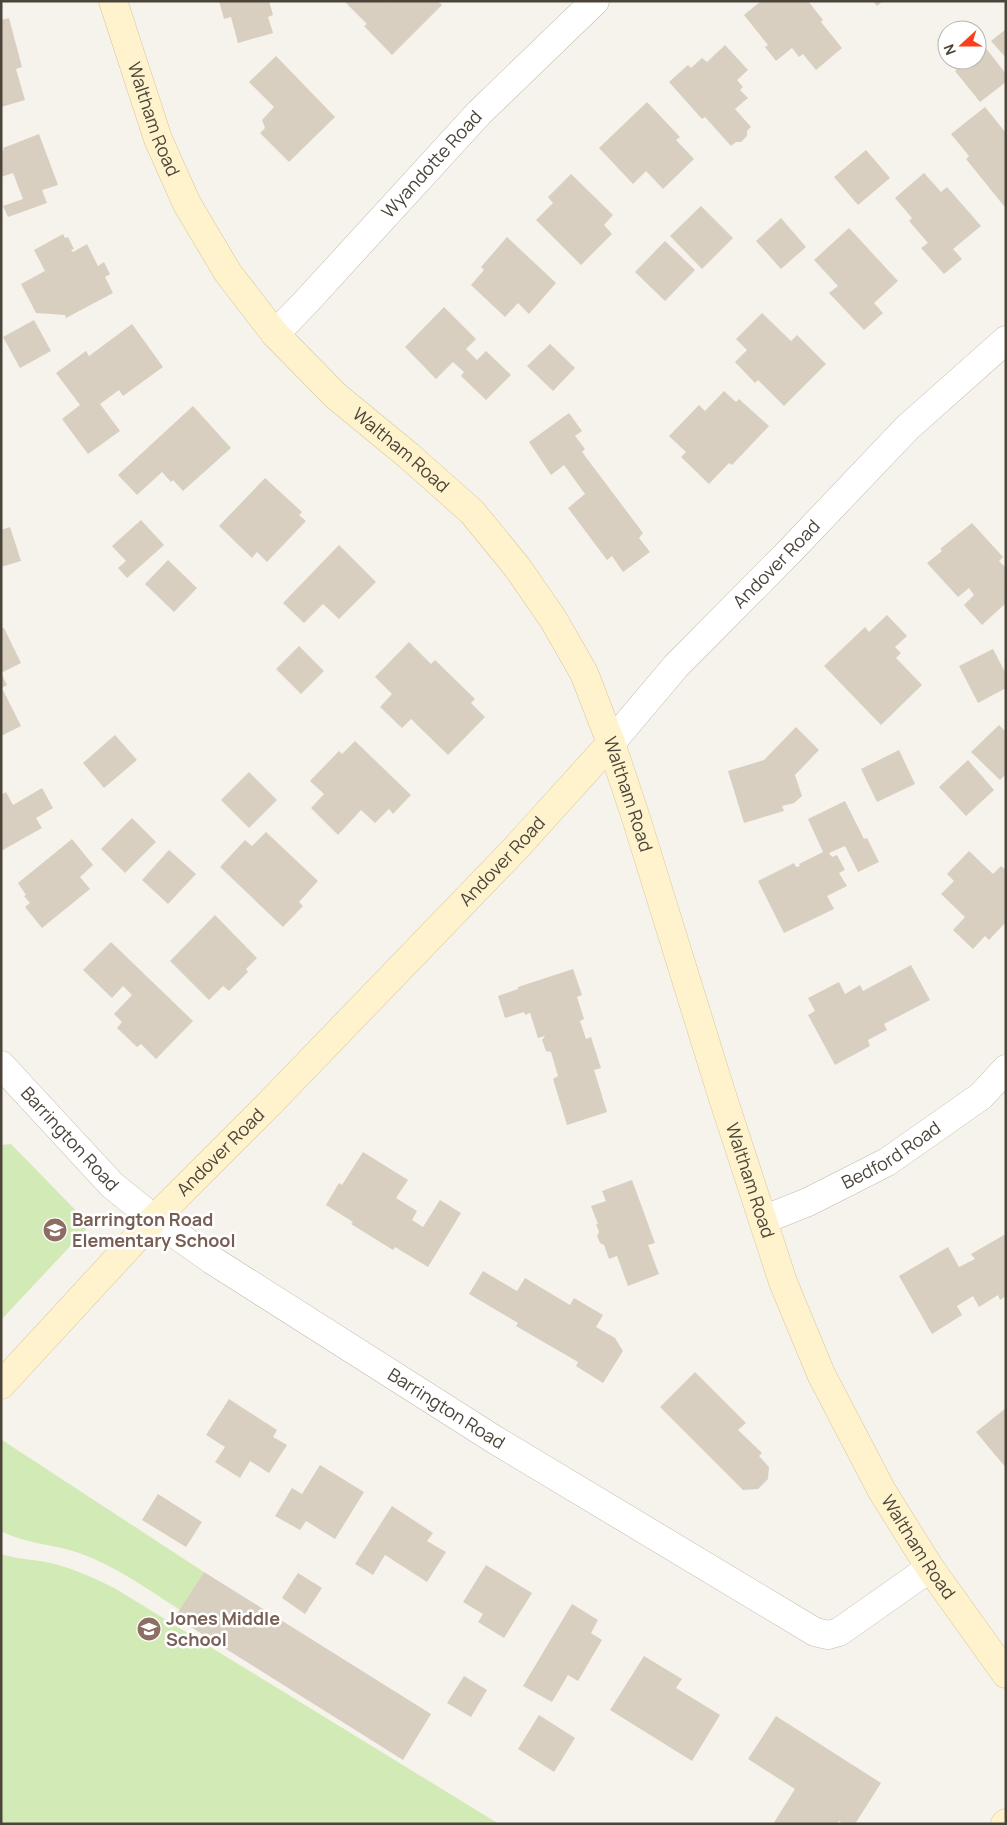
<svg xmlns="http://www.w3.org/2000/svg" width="1007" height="1825" font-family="Manrope,sans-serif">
<rect width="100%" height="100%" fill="#f6f3ec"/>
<g fill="#d2eab5">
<path d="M11 1144 90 1225 1 1320V1145Z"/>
<path d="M2 1440 204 1572 180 1610C147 1589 116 1566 79 1553 54 1544 25 1544 1 1531Z"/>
<path d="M1 1554C20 1560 36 1559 55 1564 77 1570 96 1579 116 1589L499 1824H1Z"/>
</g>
<g fill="#d8cfc1">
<path d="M219 1H269L273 15 268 17 273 33 238 43 231 17 224 19Z"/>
<path d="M344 1H388L389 3 391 1H438L442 5 392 55 364 26 367 24Z"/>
<path d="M761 1H808L823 20 821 22 842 48 816 70 803 54 799 57 792 48 776 61 765 47 768 45 744 15Z"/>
<path d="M873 1H883L877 6Z"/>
<path d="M9 18 22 67 16 69 25 100 1 107V20Z"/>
<path d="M1006 29V58L991 41Z"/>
<path d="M725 45 748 70 737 80 743 87 740 90 748 98 735 109 751 127 747 131V136L741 142H736L731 146 705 117 702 119 669 82 688 65 691 68 702 58 707 62Z"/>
<path d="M985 47 1006 74V82L980 102 955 71 969 60H977V53Z"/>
<path d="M276 56 335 117 289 162 260 133 265 128 262 120 274 107 249 82Z"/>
<path d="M647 102 680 137 676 140 694 159 663 189 646 171 633 184 599 148Z"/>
<path d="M985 107 1006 133V205L1004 206 966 159 969 156 951 134Z"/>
<path d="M39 134 58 185 42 190 47 203 8 217 3 206 23 199 13 173 1 177V151L4 150 3 148Z"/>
<path d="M866 150 890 178 858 205 834 177Z"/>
<path d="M924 173 941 192 947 187 981 226 953 249 962 259 944 274 921 248 928 243 909 221 912 218 895 198Z"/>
<path d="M571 174 613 215 604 225 612 234 581 265 536 220 553 203 548 197Z"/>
<path d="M701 206 733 238 702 269 670 236Z"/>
<path d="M781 218 806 247 781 269 756 241Z"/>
<path d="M849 228 898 281 874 303 883 313 864 330 829 293 838 286 814 260Z"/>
<path d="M63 234 65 238 68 237 74 249 71 250 73 252 87 244 98 266 104 262 110 274 105 277 113 293 66 318 65 315 36 313 21 284 45 271 34 250Z"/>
<path d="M507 237 556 283 529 314 518 303 505 317 471 285 484 270 481 267Z"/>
<path d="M665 241 695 270 665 301 635 272Z"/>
<path d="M444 307 476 339 466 349 477 360 486 351 511 375 486 400 461 376 464 372 453 362 436 379 405 347Z"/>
<path d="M762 313 791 341 797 335 826 364 784 406 758 380 755 383 735 362 747 350 736 339Z"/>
<path d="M34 320 51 351 20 368 3 337Z"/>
<path d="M132 324 163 367 123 396 119 390 100 404 120 431 88 454 62 419 80 405 56 373 86 351 89 356Z"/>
<path d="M550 344 575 368 553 391 527 366Z"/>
<path d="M724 391 736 402 739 399 769 426 732 465 729 463 709 484 681 457 686 452 669 436 699 405 705 411Z"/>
<path d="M193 406 231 448 183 491 173 480 171 482 162 472 137 495 118 475Z"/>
<path d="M569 413 582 431 575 436 585 449 582 452 643 533 639 538 650 552 623 572 612 556 607 560 568 508 585 494 564 465 551 475 529 442Z"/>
<path d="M265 478 302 512 299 515 306 521 267 562 257 552 252 558 219 526Z"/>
<path d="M141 520 164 545 127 578 118 568 126 561 112 546Z"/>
<path d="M972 523 1003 557 999 561 1006 568V577L1004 579 1006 581V603L982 625 964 605 974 595 969 588 958 597 927 563 942 551 940 549Z"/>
<path d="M10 527 21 561 1 567V530Z"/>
<path d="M339 545 376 582 339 619 323 604 304 623 283 603Z"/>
<path d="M168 560 197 588 174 612 145 584Z"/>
<path d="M887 615 907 636 895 647 901 653 896 658 922 685 881 725 824 666 865 627 869 632Z"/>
<path d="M4 628 21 663 1 673V629Z"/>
<path d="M409 642 431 664 435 660 475 699 471 703 485 717 448 755 411 719 402 728 380 707 392 694 375 677Z"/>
<path d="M299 646 324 671 301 694 276 669Z"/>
<path d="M993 649 1006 674V688L978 703 959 666Z"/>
<path d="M1 673 7 685 2 688 21 726 1 736Z"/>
<path d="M999 725 1006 732V774L1000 780 971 752Z"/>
<path d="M796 727 819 750 795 775 802 796 794 803 782 806 784 811 744 823 728 771 764 760Z"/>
<path d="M115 735 137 760 104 788 83 763Z"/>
<path d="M355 741 411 795 393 814 389 809 375 823 361 810 338 835 311 808 324 794 310 781 339 751 342 754Z"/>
<path d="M899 750 915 784 877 802 861 769Z"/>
<path d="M968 760 994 790 966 816 939 787Z"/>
<path d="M249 772 277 800 249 828 221 800Z"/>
<path d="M42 788 53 808 36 818 42 828 1 851V795L6 792 13 805Z"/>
<path d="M845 801 864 839 867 838 879 862 858 872 845 846 829 853 832 857 837 855 845 870 839 873 847 886 827 896 834 909 784 933 758 881 794 863 796 867 800 866 799 864 823 852 808 819Z"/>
<path d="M132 818 156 842 125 873 101 849Z"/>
<path d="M266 832 318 881 299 902 303 906 283 927 220 867 245 840 252 846Z"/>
<path d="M72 839 93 865 80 877 90 889 42 928 25 907 30 903 24 896 26 895 18 883Z"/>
<path d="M169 850 196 874 168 904 142 880Z"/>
<path d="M969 851 993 874 1001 866 1006 870V922L989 940 985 936 973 949 953 930 965 917 941 894 954 881 947 874Z"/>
<path d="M215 915 257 958 246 969 248 972 229 991 223 986 209 1000 170 961Z"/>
<path d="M111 942 193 1021 156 1059 141 1044 137 1047 117 1028 122 1022 114 1014 132 995 123 986 112 998 83 970Z"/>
<path d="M911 965 930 1000 884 1024 887 1030 868 1040 870 1046 835 1065 808 1015 815 1011 808 998 839 982 845 994 860 985 863 991Z"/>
<path d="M573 969 582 995 577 997 584 1019 580 1021 586 1039 591 1037 601 1068 594 1070 607 1112 567 1125 553 1079 558 1076 551 1052 546 1051 542 1040 545 1036 538 1038 530 1013 525 1015 524 1012 505 1018 498 996 518 989V987Z"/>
<path d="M363 1152 408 1180 396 1198 417 1211 412 1220 423 1227 440 1200 461 1213 428 1267 395 1247 393 1250 351 1224 353 1222 326 1205 339 1183 342 1185Z"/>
<path d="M632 1180 655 1243 648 1245 659 1274 628 1286 617 1256 609 1259 604 1245 600 1243 597 1236 599 1232 596 1224H598L591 1206 606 1201 602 1191Z"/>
<path d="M1004 1235 1006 1238V1296L1000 1300 998 1295 979 1307 973 1296 957 1306 962 1315 932 1334 899 1276 948 1247 959 1267 975 1259 971 1254Z"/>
<path d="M483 1271 517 1291 525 1278 570 1305 574 1298 603 1315 596 1327 615 1338 623 1351 603 1383 576 1366 578 1362 516 1326 518 1323 469 1294Z"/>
<path d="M695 1372 746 1423 738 1430 762 1453 759 1456 769 1467 768 1479 758 1489 743 1490 660 1407Z"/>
<path d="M229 1399 277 1430 273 1437 287 1445 269 1473 250 1461 240 1478 215 1462 225 1447 206 1435Z"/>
<path d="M1006 1408V1468L976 1432Z"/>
<path d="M320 1465 364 1492 335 1539 306 1521 300 1530 275 1516 292 1488 302 1494Z"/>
<path d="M158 1494 202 1522 186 1547 142 1520Z"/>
<path d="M392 1506 433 1533 427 1541 446 1552 427 1582 385 1555 373 1575 355 1564Z"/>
<path d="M486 1565 532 1593 504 1638 478 1622 483 1614 463 1602Z"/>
<path d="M204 1572 431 1714 403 1760 175 1617Z"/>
<path d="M298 1573 322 1588 305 1614 282 1598Z"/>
<path d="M572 1604 598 1620 591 1633 602 1640 578 1681 568 1675 552 1702 523 1686Z"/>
<path d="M644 1656 682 1679 676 1688 720 1715 692 1761 610 1710Z"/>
<path d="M464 1676 487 1690 471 1717 447 1703Z"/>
<path d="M539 1715 575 1738 554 1772 518 1749Z"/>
<path d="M776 1716 881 1783 855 1824H843L839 1821 837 1824H773L795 1789 748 1759Z"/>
</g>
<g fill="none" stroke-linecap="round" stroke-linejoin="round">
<defs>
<g id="street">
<path id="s1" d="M275 334 306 302 479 113 595 1"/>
<path id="s2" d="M611 743 676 666 791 550 907 428 1006 340"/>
<path id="s3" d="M1 1065 112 1185 154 1219 212 1260 492 1438 815 1632 828 1635 839 1632 930 1568"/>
<path id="s4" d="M763 1220 808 1202 887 1162 981 1096 1006 1069"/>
</g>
<g id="secondary">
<path id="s5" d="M113 1 158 139 187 204 228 273 275 334 336 396 409 456 472 512 517 567 553 619 584 673 611 743 636 818 720 1089 783 1282 821 1374 882 1491 930 1568 1006 1674"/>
<path id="s6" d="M1 1385 154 1219 271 1102 515 849 611 743"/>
<path d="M1005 1824 1006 1823"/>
</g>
</defs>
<use href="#street" stroke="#c2bbae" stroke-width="29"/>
<use href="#secondary" stroke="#d6c79b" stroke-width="29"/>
<use href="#street" stroke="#fff" stroke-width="28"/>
<use href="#secondary" stroke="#fff3cd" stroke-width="28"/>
</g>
<defs>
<symbol id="school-disc" viewBox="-11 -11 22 22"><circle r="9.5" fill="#8d6e63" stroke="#fff"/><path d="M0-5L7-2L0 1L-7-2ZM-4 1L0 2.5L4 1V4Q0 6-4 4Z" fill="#fff"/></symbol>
</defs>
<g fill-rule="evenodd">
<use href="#school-disc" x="41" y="1216" width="28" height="28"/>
<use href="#school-disc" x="135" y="1615" width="28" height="28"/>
</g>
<g text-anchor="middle" stroke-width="5" stroke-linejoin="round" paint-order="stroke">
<g font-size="18" fill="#4b4439" stroke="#fff">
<text dy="6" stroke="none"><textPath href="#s5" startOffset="125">Waltham Road</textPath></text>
<text dy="6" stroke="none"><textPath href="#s1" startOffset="231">Wyandotte Road</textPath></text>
<text dy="6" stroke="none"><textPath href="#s5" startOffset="545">Waltham Road</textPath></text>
<text dy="6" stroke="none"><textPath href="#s2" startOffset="244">Andover Road</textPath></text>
<text dy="6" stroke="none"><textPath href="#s5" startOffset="965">Waltham Road</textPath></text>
<text dy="6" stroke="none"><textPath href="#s6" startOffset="725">Andover Road</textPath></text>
<text dy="6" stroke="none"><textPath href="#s3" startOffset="101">Barrington Road</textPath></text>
<text dy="6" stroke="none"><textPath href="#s6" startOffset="320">Andover Road</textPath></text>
<text dy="6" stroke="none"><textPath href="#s4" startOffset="144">Bedford Road</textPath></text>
<text dy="6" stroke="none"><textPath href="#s5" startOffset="1370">Waltham Road</textPath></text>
<text dy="6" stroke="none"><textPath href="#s3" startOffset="566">Barrington Road</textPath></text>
<text dy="6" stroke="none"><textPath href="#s5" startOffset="1775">Waltham Road</textPath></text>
</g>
<g font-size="18" font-weight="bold" fill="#785e54" stroke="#fff" text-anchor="start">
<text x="72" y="1226">Barrington Road<tspan x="72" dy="21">Elementary School</tspan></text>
<text x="166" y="1625">Jones Middle<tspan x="166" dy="21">School</tspan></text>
</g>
</g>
<rect width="1007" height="1825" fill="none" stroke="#4b4439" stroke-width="5"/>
<g transform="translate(962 45) rotate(249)"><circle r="24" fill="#ffffff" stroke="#b7b4b0"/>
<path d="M0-4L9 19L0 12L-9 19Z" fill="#fc3f1d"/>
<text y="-8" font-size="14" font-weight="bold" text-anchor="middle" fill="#4b4439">N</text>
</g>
</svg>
